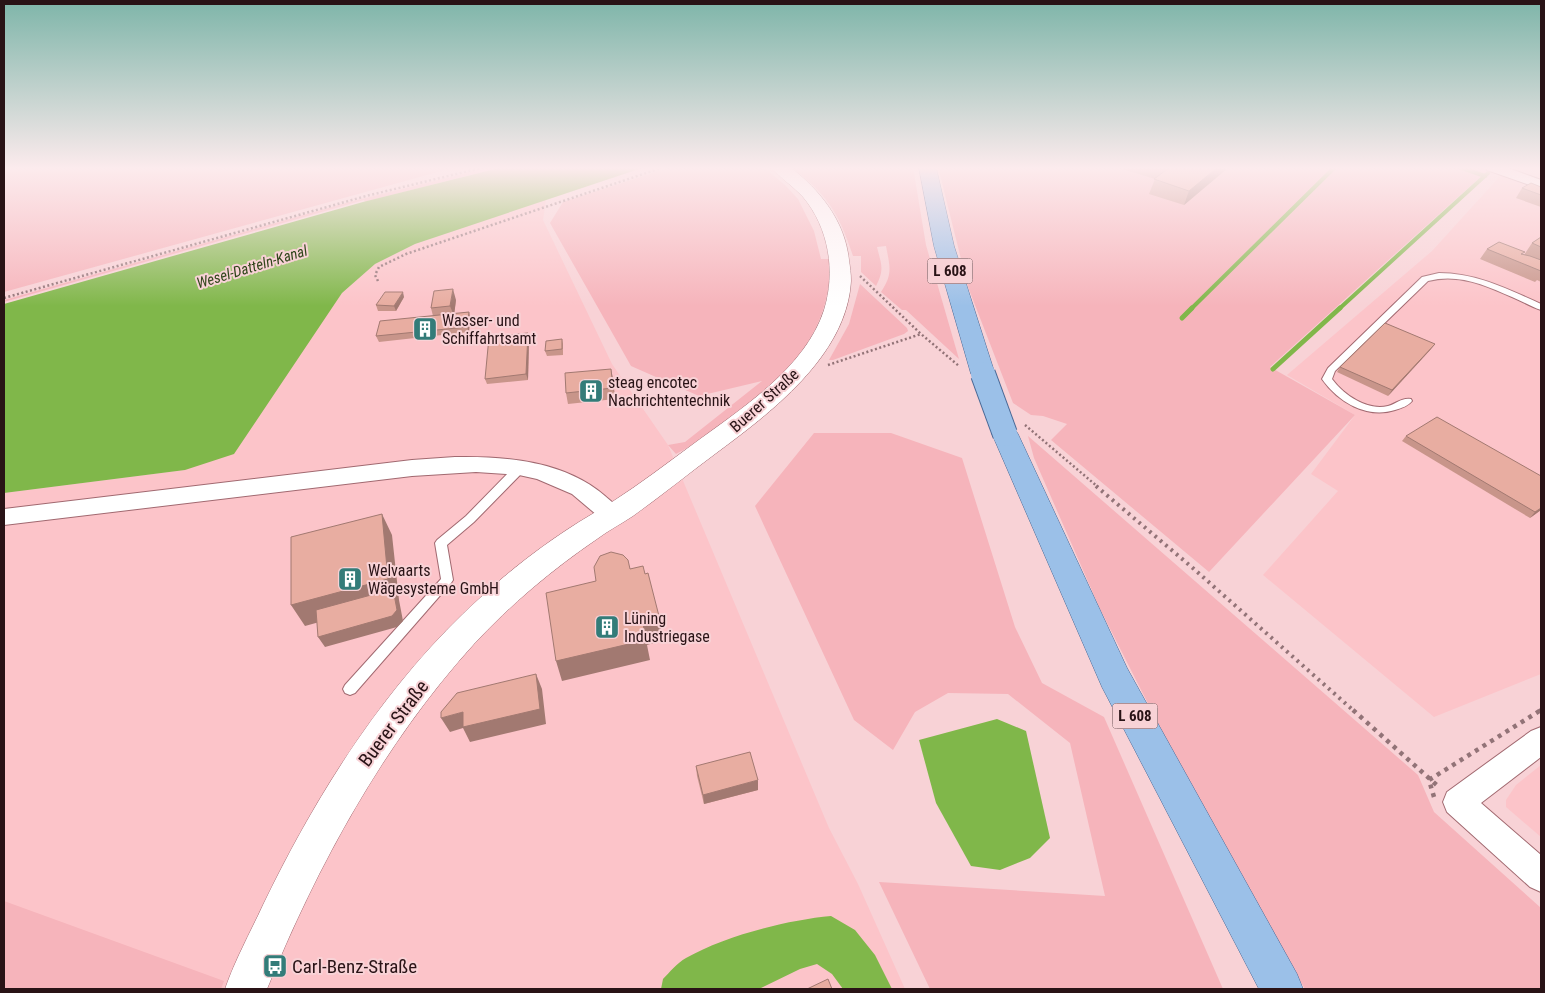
<svg xmlns="http://www.w3.org/2000/svg" width="1545" height="993" font-family="'Roboto Condensed',sans-serif">
<rect width="100%" height="100%" fill="#f8d2d6"/>
<g fill="#fcc4c9">
<path d="M1502 174 1541 189V674L1434 717 1263 575 1338 491 1311 474 1355 415 1287 375 1432 251Z"/>
<path d="M546 199 543 220 612 364 668 445 829 828 858 884 905 989H4V493L185 470 342 293 375 264 415 244Z"/>
<path d="M1541 765V837L1506 807V800L1516 785Z"/>
</g>
<g fill="#f6b4bb">
<path d="M4 167H456L4 292Z"/>
<path d="M491 167H501L365 202 364 200 4 302V300L349 202Z"/>
<path d="M671 167H763L785 185 798 199 814 231 821 259H830C832 328 793 370 742 410 721 426 700 442 676 454L668 445 685 442 762 381 699 396 631 366 550 223 563 202Z"/>
<path d="M791 167H913L926 245 959 359 906 310H902L881 292C893 274 890 267 886 246L877 247C881 264 885 269 876 286L861 272V256H853C839 213 827 194 791 167Z"/>
<path d="M938 167H1481L1488 170 1270 367 1355 415 1209 572 1051 440 1067 424 1043 416 1031 415 1013 403 968 287Z"/>
<path d="M860 284 907 328 908 331 904 334 833 360H829L849 324Z"/>
<path d="M814 433H891L962 458 1015 627 1042 683 1104 717 1223 989H930L879 882 1105 896 1070 743 1008 694 948 693 915 712 893 750 854 720 755 506Z"/>
<path d="M1028 436 1418 775 1434 812 1541 908V989H1305L1267 927 1173 753 1100 609 1034 458Z"/>
<path d="M4 901 224 981 221 989H4Z"/>
</g>
<g fill="#80b74a">
<path d="M503 167H645L415 244 375 264 342 293 234 454 185 470 4 493V304L363 202Z"/>
<path d="M997 719 1026 731 1050 838 1030 858 1000 870 971 866 936 803 919 740Z"/>
<path d="M831 916 855 930 875 955 892 989H843L832 974 817 964 800 969 759 989H661L663 979C670 972 677 963 686 958 724 936 787 920 831 916Z"/>
</g>
<g fill="none" stroke-linecap="round" stroke-linejoin="round">
<g stroke="#80b74a" stroke-width="4">
<path d="M1459 167 1485 176"/>
<path d="M1191 309 1335 167"/>
<path d="M1339 309 1488 173"/>
</g>
<g stroke="#80b74a" stroke-width="5">
<path d="M1182 318 1192 308"/>
<path d="M1273 369 1340 308"/>
</g>
<defs>
<g id="lane">
<path d="M1439 273C1476 273 1508 289 1541 304V310C1531 307 1522 301 1512 297 1485 285 1458 273 1428 281L1335 371 1332 379C1344 395 1367 411 1388 406 1396 404 1402 397 1411 399L1412 401C1408 406 1402 408 1395 410 1367 419 1338 402 1322 379L1328 368 1422 277Z"/>
<path d="M520 464 524 465 525 468 524 471 474 522 447 545 453 580 451 583 355 693 350 695 345 693 343 689 345 685 441 579 435 543 437 540 466 516 516 465Z"/>
</g>
<g id="street">
<path d="M1485 167H1505L1541 180V189L1487 170Z"/>
<path d="M455 457C506 456 565 461 605 496 612 502 619 507 623 515L620 521 612 523 604 521 572 494 537 479 519 475 476 472 412 476 4 525V509L412 460Z"/>
<path d="M1541 727V757L1481 803 1541 855V892L1530 887 1447 812 1443 802 1447 792 1531 731Z"/>
</g>
<path id="secondary" d="M771 167H790C820 190 845 221 849 260 850 267 851 274 851 281 847 356 769 414 715 454 688 474 661 496 633 516 621 524 609 530 597 539 553 569 511 604 474 644 384 743 317 866 267 989H225C235 960 250 933 263 905 317 793 387 682 480 598 510 570 544 544 579 522 590 515 601 509 612 502 640 484 666 464 692 445 739 410 805 369 824 310 836 272 829 228 803 197 793 186 780 178 771 167Z"/>
<g id="primary">
<path d="M919 167H936L954 246 995 374 991 379 983 381 975 379 971 374 934 246Z"/>
<path d="M1005 425 1014 428 1018 434 1127 668 1297 974 1303 989H1259L1102 687 992 434 996 428Z"/>
</g>
</defs>
<use href="#lane" stroke="#a16970" stroke-width="2"/>
<use href="#street" stroke="#a16970" stroke-width="2"/>
<use href="#secondary" stroke="#a16970" stroke-width="1"/>
<use href="#primary" stroke="#486895" stroke-width="1"/>
<g stroke="#927377" stroke-width="2.5" stroke-dasharray="2 2.5" stroke-linecap="butt">
<path d="M860 276 921 334 959 366"/>
<path d="M378 281 375 275 379 267 406 254 664 167"/>
<path d="M4 298 366 196 485 167"/>
<path d="M828 365 921 334"/>
<path d="M1025 425 1098 487"/>
</g>
<g stroke="#927377" stroke-width="4" stroke-dasharray="2.5 4.5" stroke-linecap="butt">
<path d="M1096 486 1194 569 1354 711"/>
<path d="M1539 711 1541 710"/>
</g>
<g stroke="#927377" stroke-width="4.5" stroke-dasharray="4 5" stroke-linecap="butt">
<path d="M1353 710 1440 788"/>
<path d="M1434 797 1429 780 1541 710"/>
</g>
<use href="#lane" fill="#fff" fill-rule="evenodd"/>
<use href="#street" fill="#fff" fill-rule="evenodd"/>
<use href="#secondary" fill="#fff" fill-rule="evenodd"/>
<use href="#primary" fill="#9bc0e8" fill-rule="evenodd"/>
<defs>
<path id="primary-bridge" d="M983 374 1005 434"/>
</defs>
<use href="#primary-bridge" stroke="#486895" stroke-width="26" stroke-linecap="butt"/>
<use href="#primary-bridge" stroke="#9bc0e8" stroke-width="24"/>
</g>
<g fill="#c8958a">
<path d="M1116 167H1229L1184 205 1149 194 1155 179Z"/>
<path d="M1541 187V207L1516 198 1522 188Z"/>
<path d="M1541 237V282L1537 280 1535 282 1480 259 1487 249 1524 255 1532 243Z"/>
<path d="M404 297 396 311H378L376 305Z"/>
<path d="M456 300 454 314 469 312 470 318 469 332 379 342 376 336 433 316 431 308Z"/>
<path d="M529 339 528 380 487 384 485 379Z"/>
<path d="M562 339 563 344V355L547 356 545 351Z"/>
<path d="M1431 349 1388 396 1337 372 1340 367Z"/>
<path d="M613 379 615 399 568 404 566 393Z"/>
<path d="M1406 436 1541 510 1530 518 1402 441Z"/>
<path d="M696 766 758 790 704 804 697 776Z"/>
</g>
<g fill="#a27971">
<path d="M1218 167H1229L1184 205 1189 191Z"/>
<path d="M453 289 456 300 454 316 450 306Z"/>
<path d="M403 292 404 297 396 311 394 306Z"/>
<path d="M469 312 470 318 469 332 467 327Z"/>
<path d="M528 333 529 339 528 380 526 374Z"/>
<path d="M1435 344 1431 349 1388 396 1392 390Z"/>
<path d="M611 369 613 379 615 399 613 388Z"/>
<path d="M1541 508V510L1530 518 1535 512Z"/>
<path d="M382 514 392 535 399 600 403 621 397 627 325 647 318 637 395 601 305 626 291 605Z"/>
<path d="M660 620 663 640 647 645 650 660 562 681 556 661 643 624Z"/>
<path d="M536 674 542 689 546 724 470 742 463 728 450 732 441 718 463 712Z"/>
<path d="M758 780V790L704 804 703 795Z"/>
</g>
<g fill="#e8ada1" stroke="#a27971">
<path d="M1166 167H1218L1189 191 1154 179 1169 168Z"/>
<path d="M1531 183 1541 187V195L1522 188Z"/>
<path d="M1541 237V247L1532 243Z"/>
<path d="M1499 242 1525 252 1521 254 1530 256 1541 260V271L1487 249Z"/>
<path d="M453 289 450 306 431 308 434 291Z"/>
<path d="M385 292H403L394 306 376 305Z"/>
<path d="M469 312 467 327 376 336 380 321Z"/>
<path d="M1385 323 1435 344 1392 390 1340 367Z"/>
<path d="M528 333 526 374 485 379 489 337Z"/>
<path d="M562 339V349L545 351 546 341Z"/>
<path d="M611 369 613 388 566 393 565 373Z"/>
<path d="M1437 417 1541 476V508L1535 512 1406 436Z"/>
<path d="M382 514 388 579 291 605V537Z"/>
<path d="M611 552 623 555 628 560 630 569 643 566 645 574 648 573 660 620 643 624 646 640 556 661 546 593 596 581 594 567 600 556Z"/>
<path d="M393 589 397 610 392 616 318 637 316 610Z"/>
<path d="M536 674 540 709 463 727V712L441 718V712L457 693Z"/>
<path d="M750 752 758 780 703 795 696 766Z"/>
<path d="M828 979 832 989H807Z"/>
</g>
<linearGradient id="sky" x2="0" y2="1"><stop stop-color="#7eb5a9"/><stop offset="0.55" stop-color="#fcebed"/><stop offset="1" stop-color="#fcebed" stop-opacity="0"/></linearGradient>
<rect width="1545" height="306" fill="url(#sky)"/>
<defs>
<symbol id="building-square" viewBox="-11 -11 22 22"><rect x="-9" y="-9" width="18" height="18" rx="4" fill="#337c79" stroke="#f8d2d6"/><path d="M-4-6H4V6H1V3H-1V6H-4ZM-2.5-4.3h1.7v1.8h-1.7ZM.8-4.3h1.7v1.8H.8ZM-2.5-1h1.7V.8h-1.7ZM.8-1h1.7V.8H.8Z" fill="#fff"/></symbol>
<symbol id="bus-square" viewBox="-11 -11 22 22"><rect x="-9" y="-9" width="18" height="18" rx="4" fill="#337c79" stroke="#f8d2d6"/><path d="M-5-6H5V4H4V6H2V4H-2V6H-4V4H-5ZM-3.5-4V0h7V-4ZM-3.5 1.2v1.5H-2V1.2ZM2 1.2v1.5H3.5V1.2Z" fill="#fff"/></symbol>
</defs>
<g fill-rule="evenodd">
<use href="#building-square" x="411" y="315" width="28" height="28"/>
<use href="#building-square" x="577" y="377" width="28" height="28"/>
<use href="#building-square" x="336" y="565" width="28" height="28"/>
<use href="#building-square" x="593" y="613" width="28" height="28"/>
<use href="#bus-square" x="261" y="952" width="28" height="28"/>
</g>
<g text-anchor="middle" stroke-width="4" stroke-linejoin="round" paint-order="stroke">
<g font-size="15" font-style="italic" fill="#2f451a" stroke="#f8d2d6">
<text transform="translate(252 267) rotate(-17)" y="5">Wesel-Datteln-Kanal</text>
</g>
<g fill="#f8d2d6" stroke="#674c50" stroke-width="1">
<rect x="927.5" y="258.5" width="45" height="25" rx="4"/>
<rect x="1112.5" y="703.5" width="45" height="25" rx="4"/>
</g>
<g font-size="15" font-weight="bold" fill="#291316">
<text x="950" y="276">L 608</text>
<text x="1135" y="721">L 608</text>
</g>
<g font-size="16" fill="#291316" stroke="#f8d2d6" text-anchor="start">
<text x="442" y="326">Wasser- und<tspan x="442" dy="18">Schiffahrtsamt</tspan></text>
<text x="608" y="388">steag encotec<tspan x="608" dy="18">Nachrichtentechnik</tspan></text>
<text x="368" y="576">Welvaarts<tspan x="368" dy="18">Wägesysteme GmbH</tspan></text>
<text x="624" y="624">Lüning<tspan x="624" dy="18">Industriegase</tspan></text>
</g>
<g font-size="16" fill="#291316" stroke="#f8d2d6">
<text transform="translate(764 400) rotate(-42)" y="6">Buerer Straße</text>
</g>
<g font-size="19" fill="#291316" stroke="#f8d2d6">
<text transform="translate(393 723) rotate(-53)" y="7">Buerer Straße</text>
</g>
<g font-size="19" fill="#291316" stroke="#f8d2d6" text-anchor="start">
<text x="292" y="973">Carl-Benz-Straße</text>
</g>
</g>
<rect width="1545" height="993" fill="none" stroke="#291316" stroke-width="10"/>
</svg>
